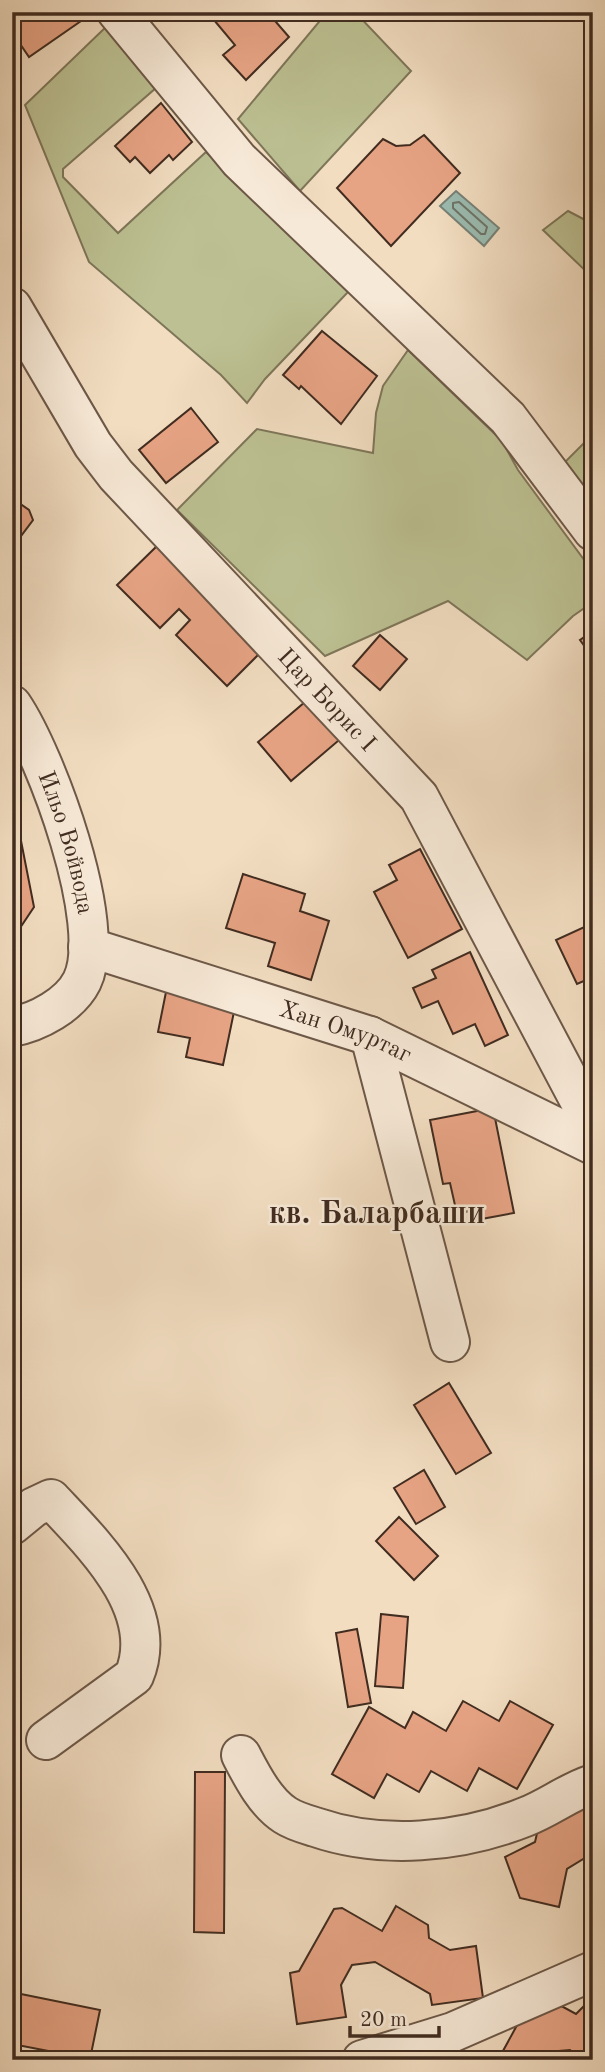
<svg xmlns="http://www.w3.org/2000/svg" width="605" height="2072" font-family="'Old Standard TT',serif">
<rect width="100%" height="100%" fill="#f2ddc1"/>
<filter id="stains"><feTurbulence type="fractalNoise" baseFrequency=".00286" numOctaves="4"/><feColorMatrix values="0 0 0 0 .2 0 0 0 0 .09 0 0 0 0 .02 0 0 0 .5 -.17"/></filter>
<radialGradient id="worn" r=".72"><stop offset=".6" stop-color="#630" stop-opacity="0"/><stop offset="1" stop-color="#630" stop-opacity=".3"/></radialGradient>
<g fill="#bcc092" stroke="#7e7659" stroke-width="2">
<path d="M321 12H355L411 71 300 191 238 119 324 16Z"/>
<path d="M109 24 157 87 63 169V177L118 233 206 152 348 292 265 379 247 403 221 375 89 262 25 105Z"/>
<path d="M568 211 589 222 593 219V278L543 230Z"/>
<path d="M408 350 502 441 518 470 593 572V602L573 616 527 660 448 601 325 656 177 510 257 429 373 453 376 413 383 386Z"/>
<path d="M593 434V502L565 462Z"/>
</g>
<path fill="#9bbcb1" stroke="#778277" stroke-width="2" d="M456 191 499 228 484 246 440 206Z"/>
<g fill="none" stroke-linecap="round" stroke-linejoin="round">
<path stroke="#6e7468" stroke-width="2" d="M459 202 487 227 485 234H481L453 208V203Z"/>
</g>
<g fill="#e7a485" stroke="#412c20" stroke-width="2">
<path d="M12 12H75L81 21 29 57 12 32Z"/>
<path d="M223 12H271L269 14 289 37 246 80 223 55 235 45 214 20Z"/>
<path d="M161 103 192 142 173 160 169 155 150 173 135 157 130 162 115 146Z"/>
<path d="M424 135 460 173 391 246 337 188 383 139 396 146 410 145Z"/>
<path d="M322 331 377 376 341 424 301 386 299 389 283 375Z"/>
<path d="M191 408 218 442 166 483 139 450Z"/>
<path d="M12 494V498L29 510 33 520 15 544 12 543Z"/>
<path d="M158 545 263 650 227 686 176 635 190 620 179 609 160 628 117 585Z"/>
<path d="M593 631V658L580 640Z"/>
<path d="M380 635 407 659 380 690 353 666Z"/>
<path d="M312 696 345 735 291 781 258 742Z"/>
<path d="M12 795 34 907 12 940Z"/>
<path d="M420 849 462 929 408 958 374 892 397 880 389 865Z"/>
<path d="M243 874 305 894 300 911 329 921 311 980 268 966 275 943 226 928Z"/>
<path d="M593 923V977L577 984 556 940Z"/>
<path d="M470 952 508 1035 485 1046 475 1024 453 1034 438 1001 422 1008 413 988 436 978 432 970Z"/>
<path d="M167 987 236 1002 223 1065 186 1057 190 1038 158 1032Z"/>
<path d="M493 1108 514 1213 476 1220 474 1210 457 1214 450 1183 443 1184 430 1120Z"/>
<path d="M449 1383 491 1453 456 1474 414 1405Z"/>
<path d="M424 1470 445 1507 416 1524 394 1488Z"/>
<path d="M399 1517 438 1556 414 1580 376 1541Z"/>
<path d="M381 1614 408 1617 403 1688 375 1686Z"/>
<path d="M357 1629 371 1703 348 1707 336 1633Z"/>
<path d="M463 1701 499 1721 510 1701 553 1725 517 1789 479 1768 467 1791 431 1771 419 1792 387 1774 374 1798 332 1774 369 1707 405 1728 413 1712 446 1731Z"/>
<path d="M195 1772H225L224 1933 194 1932Z"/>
<path d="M580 1795 593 1810V1853L567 1869 559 1907 520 1898 505 1857 535 1842 538 1829Z"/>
<path d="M396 1906 428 1925 429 1938 450 1950 476 1946 483 1998 432 2005 430 1994 375 1962 352 1965 341 1985 346 2017 297 2024 290 1973 299 1971 334 1909 342 1908 382 1931Z"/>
<path d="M16 1993 100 2010 90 2059 12 2044Z"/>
<path d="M541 1995 576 2014 593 1997V2060H581L570 2050 559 2051 555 2060H498L533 1996Z"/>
</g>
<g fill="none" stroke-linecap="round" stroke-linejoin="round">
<defs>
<g id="minor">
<path d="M117 12 239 160 508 418 593 531"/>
<path id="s1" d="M12 307 93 445 116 475 419 797 593 1126"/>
<path id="s2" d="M12 705C46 755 109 925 82 981 70 1005 38 1022 12 1027"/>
<path id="s3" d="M88 947 370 1036 593 1145"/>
<path d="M370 1036 450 1342"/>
<path d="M12 1525 34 1507 51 1499C92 1543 162 1609 134 1676L46 1740"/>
<path d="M241 1755C252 1776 265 1802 285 1815 294 1821 305 1824 315 1827 382 1850 460 1843 525 1817 549 1808 568 1792 593 1784"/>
<path d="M362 2060 453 2032 593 1971"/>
</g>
</defs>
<use href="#minor" stroke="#6d5848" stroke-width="42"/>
<use href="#minor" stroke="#f7e9d7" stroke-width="38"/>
</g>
<g text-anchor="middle" stroke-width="5" stroke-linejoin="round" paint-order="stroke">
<g font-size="24" fill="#412c20" stroke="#f7e9d7">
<text dy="8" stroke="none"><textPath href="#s1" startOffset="506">Цар Борис I</textPath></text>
<text dy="8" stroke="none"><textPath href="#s2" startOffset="149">Ильо Войвода</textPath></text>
<text dy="8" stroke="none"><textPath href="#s3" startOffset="271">Хан Омуртаг</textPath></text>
</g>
<g font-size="32" font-weight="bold" fill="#412c20" stroke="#f7e9d7">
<text x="377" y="1223">кв. Баларбаши</text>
</g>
</g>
<rect width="605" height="2072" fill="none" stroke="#f2ddc1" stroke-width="42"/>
<rect x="14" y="14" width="577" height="2044" fill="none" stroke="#412c20" stroke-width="3.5"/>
<rect x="21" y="21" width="563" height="2030" fill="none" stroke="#412c20" stroke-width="2"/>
<path d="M350 2026v10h89v-10" fill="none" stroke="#412c20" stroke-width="3.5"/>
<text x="360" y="2026" font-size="21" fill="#412c20" stroke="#f7e9d7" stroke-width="5" paint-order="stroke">20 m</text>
<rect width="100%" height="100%" filter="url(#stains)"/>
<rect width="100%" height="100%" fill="url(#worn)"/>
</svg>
